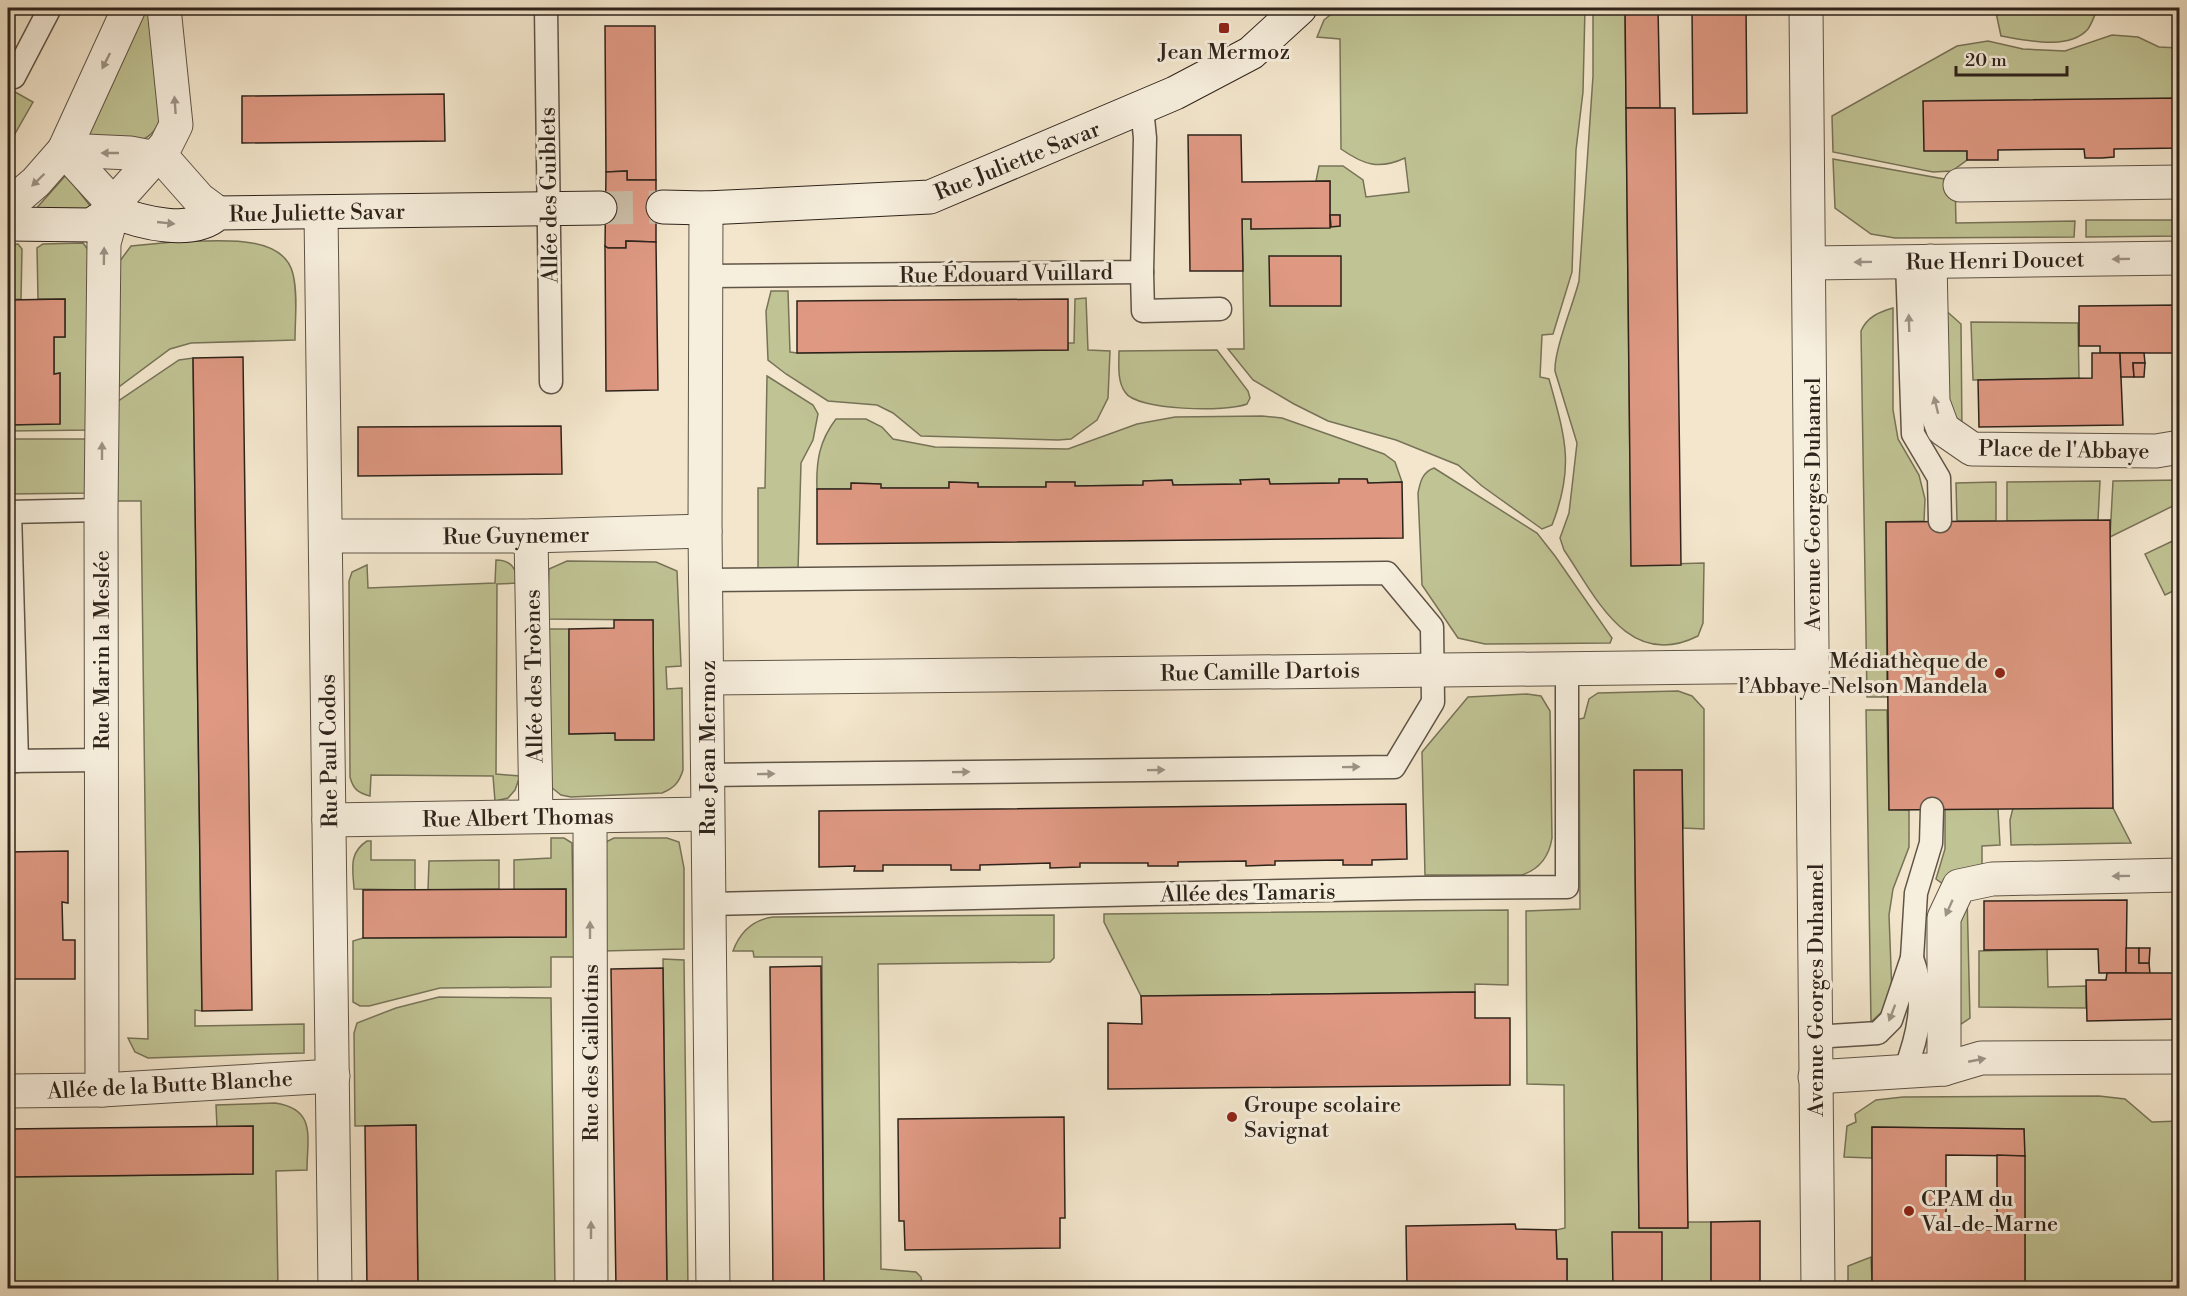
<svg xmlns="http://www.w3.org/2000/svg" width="2187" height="1296" font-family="'Libre Bodoni',serif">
<rect width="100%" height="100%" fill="#f3e6cc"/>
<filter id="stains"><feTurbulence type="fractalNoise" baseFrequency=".00333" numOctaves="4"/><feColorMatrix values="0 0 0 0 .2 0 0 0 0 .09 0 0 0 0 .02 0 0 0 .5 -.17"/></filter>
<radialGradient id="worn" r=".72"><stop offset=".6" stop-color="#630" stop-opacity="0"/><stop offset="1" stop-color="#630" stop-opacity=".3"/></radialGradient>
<g fill="#c0c394" stroke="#777358" stroke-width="1.5">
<path d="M144 8H153L160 118C157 129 152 135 142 140L91 141 85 127Z"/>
<path d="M1339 8H1585L1583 92 1576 150 1572 272 1553 334 1542 335 1540 377 1549 379C1565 437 1575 466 1552 525L1542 529 1482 486 1458 465 1396 440 1328 421 1294 404 1253 380 1228 349H1244L1242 219H1251V229L1340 226V215H1330V181H1316L1319 166H1343L1363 180 1366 197 1409 192 1405 158C1379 170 1364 165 1341 149L1340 39 1317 37 1324 20Z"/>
<path d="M1593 8H1625L1631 565 1704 563 1703 623 1698 636C1628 671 1596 597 1564 550L1560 538 1569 513 1577 443 1555 371C1554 350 1573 305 1579 281L1593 76Z"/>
<path d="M1995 8H2098C2095 14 2092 23 2088 29 2069 51 2025 40 2001 36Z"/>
<path d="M2112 35 2138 37 2159 47 2179 48V98L1967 151V160L1952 171 1933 172 1833 152 1832 116 1957 46 1988 41 2023 49 2065 51Z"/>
<path d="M8 88 33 102 8 146Z"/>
<path d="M1833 159 1955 181 1956 223 2075 221 2074 237 1895 238 1871 234 1835 208Z"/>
<path d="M66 175 91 207 86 209 34 211Z"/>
<path d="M2086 220H2179V236L2086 237Z"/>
<path d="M173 242C207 242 283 230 293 274 298 295 295 319 295 340L191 343 170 349 116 389 114 269 131 246Z"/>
<path d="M83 243 89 251 92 430 8 431V425L60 423V374H54V337H65V299H38L37 248 43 244Z"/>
<path d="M18 244 22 249 21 299 8 300V245Z"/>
<path d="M771 291H788L790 352 797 353 1068 350V343H1074L1075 299 1086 298 1088 350 1110 351 1108 398 1097 420 1071 439 1058 440 921 436 893 413 877 405 828 401 786 374 768 360 766 311Z"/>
<path d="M1893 308V410L1898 439 1919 475 1925 499 1924 521 1886 522 1887 697H1867L1861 331C1867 317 1879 312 1893 308Z"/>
<path d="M1943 308 1961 324 1962 434 1947 416Z"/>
<path d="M1971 322 2078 323 2079 378 1973 380Z"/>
<path d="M1217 350 1248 391 1250 398 1247 404C1228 412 1136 411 1125 392 1117 381 1119 364 1119 351Z"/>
<path d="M193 358 202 1011 195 1010V1026L304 1024V1053L148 1058 135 1052 128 1038 148 1039 141 501H114V404L179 360Z"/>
<path d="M767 376 813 405 818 414 813 440 801 463 798 570 758 569V488H765Z"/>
<path d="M1262 416 1282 418 1384 454 1395 462 1402 482 1368 483 1367 479H1339V483L1270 484 1269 479 1241 480V484L1173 485 1172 480 1144 481 1143 485 1075 486 1074 482H1046V487H978V483L949 482V488H881L880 484 852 483 851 489H817C816 462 819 441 836 419H866L882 427 893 439 935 447 1068 449 1137 424 1175 417Z"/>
<path d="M8 439H93V493L8 494Z"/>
<path d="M1434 468 1537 533 1555 556 1612 638 1610 643 1485 644 1458 638 1422 585 1418 493C1420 483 1422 472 1434 468Z"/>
<path d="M2179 480V503L2110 537 2113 481Z"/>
<path d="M2100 481 2098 520 2007 521V482Z"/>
<path d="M1996 482V521H1957L1956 483Z"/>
<path d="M2179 538V588L2165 595 2145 554Z"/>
<path d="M496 560C512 560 516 569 518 583L497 584 496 774 520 776 515 790 508 798 495 801 493 776 371 775 370 796C358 793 353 789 350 777L349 581 352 572 367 565 368 588 495 583Z"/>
<path d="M567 561 656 562 677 571 681 666 666 667 667 689 682 688 683 770C679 783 674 788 662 793L571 797 561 795 551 787 547 629H569V734L615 733 616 740 654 739 653 620 547 619 549 569Z"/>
<path d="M1678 691 1692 696 1704 709V829L1683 828 1682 770 1634 771 1639 1228H1687L1688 1222H1711V1288H1567V1259H1557L1556 1230 1565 1228 1564 1085 1527 1084 1526 911 1580 909 1579 719 1584 718 1589 699 1598 693Z"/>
<path d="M1527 694 1541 696 1550 711 1552 838C1549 857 1540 869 1522 875H1425L1422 752 1468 697Z"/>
<path d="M1866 710H1887L1889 809 1909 810V847L1893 889 1889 915 1892 994 1885 1009 1871 1022Z"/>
<path d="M2013 808H2113L2131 843 2011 845 2010 820Z"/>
<path d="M1945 809H1998L2000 845 1982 846V866C1966 867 1954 871 1943 884L1936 879 1945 849Z"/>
<path d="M551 838H564L572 843 574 957H551V987L440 988 369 1006H360L353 1002V941L363 938 566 937V889L514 890V860L551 858Z"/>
<path d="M614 838H667L679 842 684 868V949L603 951 604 843Z"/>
<path d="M367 841H371V860H415V890L354 889C353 870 348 853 367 841Z"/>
<path d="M499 860V889L428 890 429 861Z"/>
<path d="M1967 895 1970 1018 1955 1028 1957 903Z"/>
<path d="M1508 910V985L1475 984V992L1141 996 1104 922V914Z"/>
<path d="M1054 915V958L1050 962 878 964 881 1269 916 1272 921 1277 923 1288H824L822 957H754L753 951H733C740 932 752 920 773 917Z"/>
<path d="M2047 949 2048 987 2086 986V1008L1979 1007V951Z"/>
<path d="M663 959 684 960 688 1288H667Z"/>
<path d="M439 997 551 998 555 1288H418L416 1125 355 1126 354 1033 357 1023 396 1008Z"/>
<path d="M2099 1096 2125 1099 2152 1122 2179 1121V1288H1848V1266L1871 1257 1872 1283H2025L2024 1129 1872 1127V1158L1844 1157 1847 1126 1856 1122 1855 1114 1876 1100 1903 1097Z"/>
<path d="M275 1103C317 1109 307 1138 307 1170L276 1171 278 1288H8V1177L253 1174V1126L217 1127 216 1105Z"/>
</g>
<g fill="#df9983" stroke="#2e231b" stroke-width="1.5">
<path d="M1625 8H1658L1660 108H1626Z"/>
<path d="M1692 8H1746L1747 113 1693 114Z"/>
<path d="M605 26H655L656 180H627V171L606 172Z"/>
<path d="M444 94 445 141 242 143V96Z"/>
<path d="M2180 98V148L2114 149V157L2102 158H2085L2084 149 1998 150V160H1967V151H1924L1923 101Z"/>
<path d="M1626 108H1675L1681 565 1631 566Z"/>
<path d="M1188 135H1241L1242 182 1330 181V228L1251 229V219H1242L1243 271H1190Z"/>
<path d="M627 171V180H656V242L626 241V248H608L605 246 606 172Z"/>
<path d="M1330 215H1340V226L1331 227Z"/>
<path d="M626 241 656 242 658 390 606 391 605 246 608 248H626Z"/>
<path d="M1269 256H1341V306H1270Z"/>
<path d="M65 299V337H54V374L60 373V424L8 425V300Z"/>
<path d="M1068 299V350L797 353V301Z"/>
<path d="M2180 305V353H2100V346H2079V306Z"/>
<path d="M2092 353H2120L2123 425 1979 427 1978 380 2092 378Z"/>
<path d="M2120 353H2144L2145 363H2133L2134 377H2121Z"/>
<path d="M243 357 252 1010 202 1011 193 358Z"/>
<path d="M2133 363H2145L2144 377H2134Z"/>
<path d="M561 426 562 474 358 476V427Z"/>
<path d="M1269 479 1270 484 1339 483V479H1367L1368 483 1402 482 1403 538 817 544V489H851V483L881 484V488H949V482L978 483V487H1046V482H1075V486L1143 485V481L1172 480 1173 485 1241 484 1240 480Z"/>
<path d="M2110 520 2113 808 1889 810 1886 522Z"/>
<path d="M614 620H653L654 740H615V733L569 734V629L614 628Z"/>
<path d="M1634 770H1682L1688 1228H1639Z"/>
<path d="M1406 804 1407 859 1372 860V865H1343V860L1275 861V865L1246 866V861L1178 862V866H1148V863H1080V867L1050 868V863L980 865V870H951V865H883V871H854L855 866 819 867V811Z"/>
<path d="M68 851V903L62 902 63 940H75V979H8V852Z"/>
<path d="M566 889V937L363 938V890Z"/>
<path d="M2127 900 2126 973H2099L2098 949 1984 950V901Z"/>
<path d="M2126 948H2139V963H2149L2150 974 2126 973Z"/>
<path d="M2139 948H2150L2149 963H2139Z"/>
<path d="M821 966 824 1288H773L770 967Z"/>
<path d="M663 968 667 1288H616L611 969Z"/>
<path d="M2107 973H2180V1019L2087 1021 2086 980H2106Z"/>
<path d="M1475 992V1018H1510V1085L1108 1089V1023L1142 1024 1141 996Z"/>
<path d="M1064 1117 1065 1218H1060V1248L905 1250 904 1221H899L898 1119Z"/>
<path d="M416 1125 418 1288H367L365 1126Z"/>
<path d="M253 1126V1174L8 1177V1129Z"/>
<path d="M1872 1127 2024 1129 2025 1156 1946 1155V1229L2025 1230V1283H1872Z"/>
<path d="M1997 1155 2025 1156V1230H1997Z"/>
<path d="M1760 1221V1288H1711V1222Z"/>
<path d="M1515 1224 1516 1229 1556 1230 1557 1259H1567V1288H1407L1406 1226Z"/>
<path d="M1612 1232H1662V1288H1613Z"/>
</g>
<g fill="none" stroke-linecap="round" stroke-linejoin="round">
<path stroke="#ccbfa9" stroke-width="33" stroke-dasharray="33 16" stroke-linecap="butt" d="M600 208 663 207"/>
<defs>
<g id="lane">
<path d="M546 8 551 382"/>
<path d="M14 77 50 8"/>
<path d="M1907 262 1913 434 1939 478 1940 521"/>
<path d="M1142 272 1143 311 1220 309"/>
<path d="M706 276 1142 272 1145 138 1142 108"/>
<path d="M8 512 101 510"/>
<path d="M10 512 17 761"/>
<path d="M706 580 1387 573 1432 627 1433 702 1394 767 707 775"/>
<path d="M8 761 101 760"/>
<path d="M710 904 1419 888 1567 887V668"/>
<path d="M1814 1037 1878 1033 1891 1020 1912 958 1916 893 1931 843 1932 809"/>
<path d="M1904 1073C1919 1034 1927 998 1912 958"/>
</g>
<g id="street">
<path d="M1806 8 1818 1288"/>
<path d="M64 150 130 153 156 158 169 165 199 199 218 213"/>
<path d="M64 150 105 195 113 211"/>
<path d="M1960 185 2180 182"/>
<path d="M8 206 36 182 64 150 129 8"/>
<path d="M706 208 705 531 713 1288"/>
<path d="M321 213 335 1288"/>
<path d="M1930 261 1933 402 1943 429 1972 449 2156 451 2180 447"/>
<path d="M1810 263 2180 258"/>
<path d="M326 536H531L705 531"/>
<path d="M531 536 536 816"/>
<path d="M707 678 1813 666"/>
<path d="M590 817 591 1288"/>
<path d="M329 820 707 814"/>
<path d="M1944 1069V918L1959 886 1992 879 2180 875"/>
<path d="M1815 1077 1944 1069 1981 1058 2180 1057"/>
<path d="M102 1090 101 510 104 243 113 211 124 192 166 145 176 125 164 8"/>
<path d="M8 1091 102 1090 333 1076"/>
</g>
<g id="secondary">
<path d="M663 207 706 208 930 197 1175 93 1251 53 1300 8"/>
<path d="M8 224 91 225 113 211C141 223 193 236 218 213L600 208"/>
</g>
</defs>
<use href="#lane" stroke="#5f5447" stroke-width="25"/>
<use href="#street" stroke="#5f5447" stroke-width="35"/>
<use href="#secondary" stroke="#2e231b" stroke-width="35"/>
<use href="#lane" stroke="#f7efde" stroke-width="22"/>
<use href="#street" stroke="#f7efde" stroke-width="33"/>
<use href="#secondary" stroke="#f7efde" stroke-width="33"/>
</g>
<defs><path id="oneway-solid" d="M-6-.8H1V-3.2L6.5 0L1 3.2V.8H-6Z" transform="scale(1.5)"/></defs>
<g fill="#9d9386">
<use href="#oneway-solid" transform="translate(106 61) rotate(117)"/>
<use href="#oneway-solid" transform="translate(175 105) rotate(-94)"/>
<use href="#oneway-solid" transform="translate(110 153) rotate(180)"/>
<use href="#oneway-solid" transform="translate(38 180) rotate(136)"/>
<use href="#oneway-solid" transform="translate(166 223) rotate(6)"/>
<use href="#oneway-solid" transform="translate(104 256) rotate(-89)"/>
<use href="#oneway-solid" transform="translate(2121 259) rotate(179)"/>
<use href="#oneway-solid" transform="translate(1863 262) rotate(179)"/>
<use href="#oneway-solid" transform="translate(1909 323) rotate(-92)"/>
<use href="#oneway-solid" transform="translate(1936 405) rotate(-104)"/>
<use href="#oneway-solid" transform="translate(102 451) rotate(-90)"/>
<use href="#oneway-solid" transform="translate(1351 767) rotate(-1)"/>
<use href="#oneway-solid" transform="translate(1156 770) rotate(-1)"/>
<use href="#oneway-solid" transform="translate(961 772) rotate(-1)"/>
<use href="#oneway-solid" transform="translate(766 774) rotate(-1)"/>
<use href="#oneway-solid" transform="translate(2121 876) rotate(179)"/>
<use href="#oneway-solid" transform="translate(1949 908) rotate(114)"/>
<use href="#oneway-solid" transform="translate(590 930) rotate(-90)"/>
<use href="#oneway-solid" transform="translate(1892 1013) rotate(111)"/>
<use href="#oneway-solid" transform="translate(1977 1060) rotate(-11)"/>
<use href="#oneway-solid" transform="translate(591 1230) rotate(-90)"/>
</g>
<g fill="#8f2418" stroke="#f7efde" stroke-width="2">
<rect x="1218" y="22" width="12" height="12" rx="3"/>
<circle cx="2000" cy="673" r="6"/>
<circle cx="1232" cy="1117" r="6"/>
<circle cx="1909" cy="1211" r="6"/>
</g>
<g text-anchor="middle" stroke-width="6" stroke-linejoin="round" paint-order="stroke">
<g font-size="22" fill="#2e231b" stroke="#f7efde" text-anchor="start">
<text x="1224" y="59" text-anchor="middle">Jean Mermoz</text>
<text x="1988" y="668" text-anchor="end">Médiathèque de<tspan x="1988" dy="25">l’Abbaye-Nelson Mandela</tspan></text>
<text x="1244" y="1112">Groupe scolaire<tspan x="1244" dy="25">Savignat</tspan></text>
<text x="1921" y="1206">CPAM du<tspan x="1921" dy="25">Val-de-Marne</tspan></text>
</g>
<g font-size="22" fill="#2e231b" stroke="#f7efde">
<text transform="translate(1017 160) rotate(-22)" y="8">Rue Juliette Savar</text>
<text transform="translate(548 195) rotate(-91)" y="8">Allée des Guiblets</text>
<text transform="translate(317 212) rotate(-1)" y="8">Rue Juliette Savar</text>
<text transform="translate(1995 260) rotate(-1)" y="8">Rue Henri Doucet</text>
<text transform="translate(1006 273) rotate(-1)" y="8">Rue Édouard Vuillard</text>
<text transform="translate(2064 449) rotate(1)" y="8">Place de l'Abbaye</text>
<text transform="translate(1812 504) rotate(-90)" y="8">Avenue Georges Duhamel</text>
<text transform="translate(516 535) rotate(-1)" y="8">Rue Guynemer</text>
<text transform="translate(101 650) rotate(-90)" y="8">Rue Marin la Meslée</text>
<text transform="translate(1260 671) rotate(-1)" y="8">Rue Camille Dartois</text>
<text transform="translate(533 676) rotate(-91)" y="8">Allée des Troènes</text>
<text transform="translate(707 748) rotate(-90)" y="8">Rue Jean Mermoz</text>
<text transform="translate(328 751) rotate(-91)" y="8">Rue Paul Codos</text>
<text transform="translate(518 817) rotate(-1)" y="8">Rue Albert Thomas</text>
<text transform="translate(1248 892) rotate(-1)" y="8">Allée des Tamaris</text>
<text transform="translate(1815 990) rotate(-90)" y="8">Avenue Georges Duhamel</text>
<text transform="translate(590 1053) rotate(-90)" y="8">Rue des Caillotins</text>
<text transform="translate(170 1084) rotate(-3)" y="8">Allée de la Butte Blanche</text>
</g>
</g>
<rect width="2187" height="1296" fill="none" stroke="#f3e6cc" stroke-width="30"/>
<rect x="9" y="9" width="2169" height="1278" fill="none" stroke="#2e231b" stroke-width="3"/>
<rect x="15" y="15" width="2157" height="1266" fill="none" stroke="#2e231b" stroke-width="1.5"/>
<path d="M1956 66v9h111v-9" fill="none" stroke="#2e231b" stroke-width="3"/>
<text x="1965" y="66" font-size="18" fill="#2e231b" stroke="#f7efde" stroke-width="4.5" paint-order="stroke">20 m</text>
<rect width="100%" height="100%" filter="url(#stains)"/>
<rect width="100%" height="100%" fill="url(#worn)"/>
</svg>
